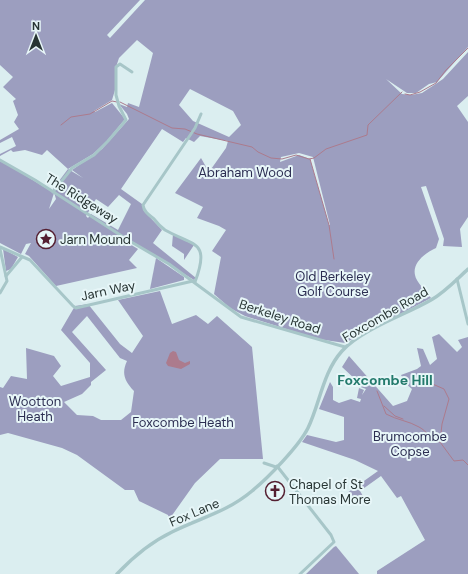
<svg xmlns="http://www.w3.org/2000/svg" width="468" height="574" font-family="'DM Sans',sans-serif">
<rect width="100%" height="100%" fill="#dbeef0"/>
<g fill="#9c9ebf" fill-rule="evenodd">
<path d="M0 0H140L107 35 110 38 145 0H468V47L437 82 429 84 416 93H407L386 79 402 94 411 95 422 93 443 79 468 52V96L457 106 468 122V217L460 229 462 247 443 246 444 239 426 186 421 187 439 239 436 248C427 252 412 262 415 275 416 282 426 291 431 298L345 343 318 339 245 316 230 308 214 294 221 257 212 251 226 230 219 226 197 218 203 207 175 193 201 158 209 172 226 148 228 141 200 136 194 142 186 138 183 142 162 129 121 189 142 204 144 211 162 230 153 243 196 278 194 280 125 237 123 240 138 249 129 260 137 268 56 286 29 256 25 254 31 243 26 244 21 254 0 243V160L54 193 49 209 56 199 53 189 68 169 47 150 42 155 25 150 13 152 11 150 0 156V154L16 146 12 137 0 143V140L19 129 14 122 18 115 13 101 16 99 3 87 13 77 0 65ZM137 40 153 53 139 107 128 103 127 107 119 104 127 114 129 119 102 149 72 170 83 178 68 169 93 154 106 142 125 119 112 103 95 112 94 111 112 100 115 90V70L119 58ZM190 89 233 111 241 125 229 137 193 121 179 105ZM299 153 313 157 330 225H329L310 159 299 155 280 162 281 157ZM119 195 131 204 118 230 91 214 88 218 86 216 96 199 108 207Z"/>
<path d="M173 234 194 245 184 260V254L172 246Z"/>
<path d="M3 249 18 257 11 269 6 271Z"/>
<path d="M156 258 184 277V280L150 289Z"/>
<path d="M160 291 172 324 196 315 208 324 217 316 252 347 263 459H220L195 483 173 514V529L168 515 139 501 134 490H125L77 455 62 448 8 433 0 435V387L3 388 11 376 27 379 26 348 54 356 61 366 53 376 61 386 90 377V363L61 330 75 306 88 304 120 344 132 353 143 336 118 300ZM87 316 120 358 127 361C121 374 125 381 134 391L131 412 121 420H101L93 416 77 415 64 402 82 394 91 385V382L106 370 72 332Z"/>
<path d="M439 334 457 352 462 347 458 340 468 337V574H377V571L425 540 401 496 397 498 381 476 360 491 363 496 357 499 347 493 378 471 355 460 302 442 307 435 336 442 344 440V417L319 409 330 382 333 387V400L339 403 351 399 360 402 361 399 357 398 359 388 364 390 362 395 366 389 358 386 356 380 342 367 349 356 393 406 407 401 412 389 406 384 401 375 417 369 421 366 417 348 423 349 430 365 437 359 432 337Z"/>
<path d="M336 546 359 574H306L334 547Z"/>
</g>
<path fill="#ac7b8d" d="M173 351 176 352 179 360 185 363 190 361V364L181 369 168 366 166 363 170 353Z"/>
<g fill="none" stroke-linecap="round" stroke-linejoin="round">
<g stroke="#ac7b8d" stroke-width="1">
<path d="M405 94 410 95 420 92 436 83 446 70 468 48"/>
<path d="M120 102 172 128 185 129 197 134 252 147 258 152 271 158 282 159 296 155 309 159 314 158 326 149 367 135 368 125 402 92"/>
<path d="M61 125 71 117 90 114 112 101 117 102"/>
<path d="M310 159 329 225 334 259"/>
<path d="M426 377 428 382 444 389 449 399 442 424 440 442 454 461 463 460 468 465"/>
<path d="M377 391 386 414C397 420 409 421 419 427 427 431 432 441 440 442"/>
<path d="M384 406 395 416 403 419"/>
</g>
<g stroke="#a7c6c8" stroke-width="3">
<path d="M0 160 35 180 128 240 169 264 241 317 345 347"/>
<path d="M53 192 72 168 94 155 108 141 126 120 119 106 116 95V67L120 64 132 72"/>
<path d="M0 247 30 260 73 306 76 308 193 281"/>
<path d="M0 249 7 281 0 293"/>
<path d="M6 276 22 257"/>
<path d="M457 279 468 324"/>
<path d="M195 282C211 240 193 246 165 230 161 227 157 223 154 219 149 215 144 212 143 205L195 128 201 114"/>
<path d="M264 463 276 467"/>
<path d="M277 466 331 535 334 542 300 574"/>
</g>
<path stroke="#a7c6c8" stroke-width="3.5" d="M117 574C133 557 151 542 172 532 200 518 227 512 252 491 268 478 299 446 308 428 320 403 323 372 342 351 362 329 405 315 431 300 445 292 456 280 468 269"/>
</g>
<defs>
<symbol id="sight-ring" viewBox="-11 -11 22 22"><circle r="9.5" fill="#e7f6f8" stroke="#541f31" stroke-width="1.5"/><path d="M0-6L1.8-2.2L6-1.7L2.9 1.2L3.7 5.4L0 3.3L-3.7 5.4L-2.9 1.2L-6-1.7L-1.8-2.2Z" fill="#541f31"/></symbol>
<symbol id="church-ring" viewBox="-11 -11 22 22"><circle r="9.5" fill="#e7f6f8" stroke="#541f31" stroke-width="1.5"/><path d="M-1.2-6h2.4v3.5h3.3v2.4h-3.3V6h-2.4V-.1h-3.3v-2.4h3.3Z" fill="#541f31"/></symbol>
</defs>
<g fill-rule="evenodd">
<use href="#sight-ring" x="35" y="228" width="22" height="22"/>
<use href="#church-ring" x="264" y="480" width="22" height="22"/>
</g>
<g text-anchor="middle" stroke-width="4" stroke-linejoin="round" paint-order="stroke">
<g font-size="13" fill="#2c2e52" stroke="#e7f6f8">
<text x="245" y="177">Abraham Wood</text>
<text x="333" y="281">Old Berkeley<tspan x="333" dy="15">Golf Course</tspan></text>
<text x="35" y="406">Wootton<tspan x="35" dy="15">Heath</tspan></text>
<text x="183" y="427">Foxcombe Heath</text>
<text x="410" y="441">Brumcombe<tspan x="410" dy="15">Copse</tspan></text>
</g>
<g font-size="13" fill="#283534" stroke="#e7f6f8">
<text transform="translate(82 198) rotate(32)" y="5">The Ridgeway</text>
<text transform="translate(108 290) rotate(-12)" y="5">Jarn Way</text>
<text transform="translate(385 314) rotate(-30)" y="5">Foxcombe Road</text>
<text transform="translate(280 316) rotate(18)" y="5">Berkeley Road</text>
<text transform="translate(194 512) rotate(-23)" y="5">Fox Lane</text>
</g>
<g font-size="13" fill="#283534" stroke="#e7f6f8" text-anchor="start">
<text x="60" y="244">Jarn Mound</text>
<text x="289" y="489">Chapel of St<tspan x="289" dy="15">Thomas More</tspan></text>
</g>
<g font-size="14" font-weight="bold" fill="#237a6c" stroke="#e7f6f8">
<text x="385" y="385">Foxcombe Hill</text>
</g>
</g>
<g transform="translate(36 36)" stroke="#e7f6f8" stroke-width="3" paint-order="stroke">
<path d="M0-3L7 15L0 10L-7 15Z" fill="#283534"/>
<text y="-6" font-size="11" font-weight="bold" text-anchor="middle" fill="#283534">N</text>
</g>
</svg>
